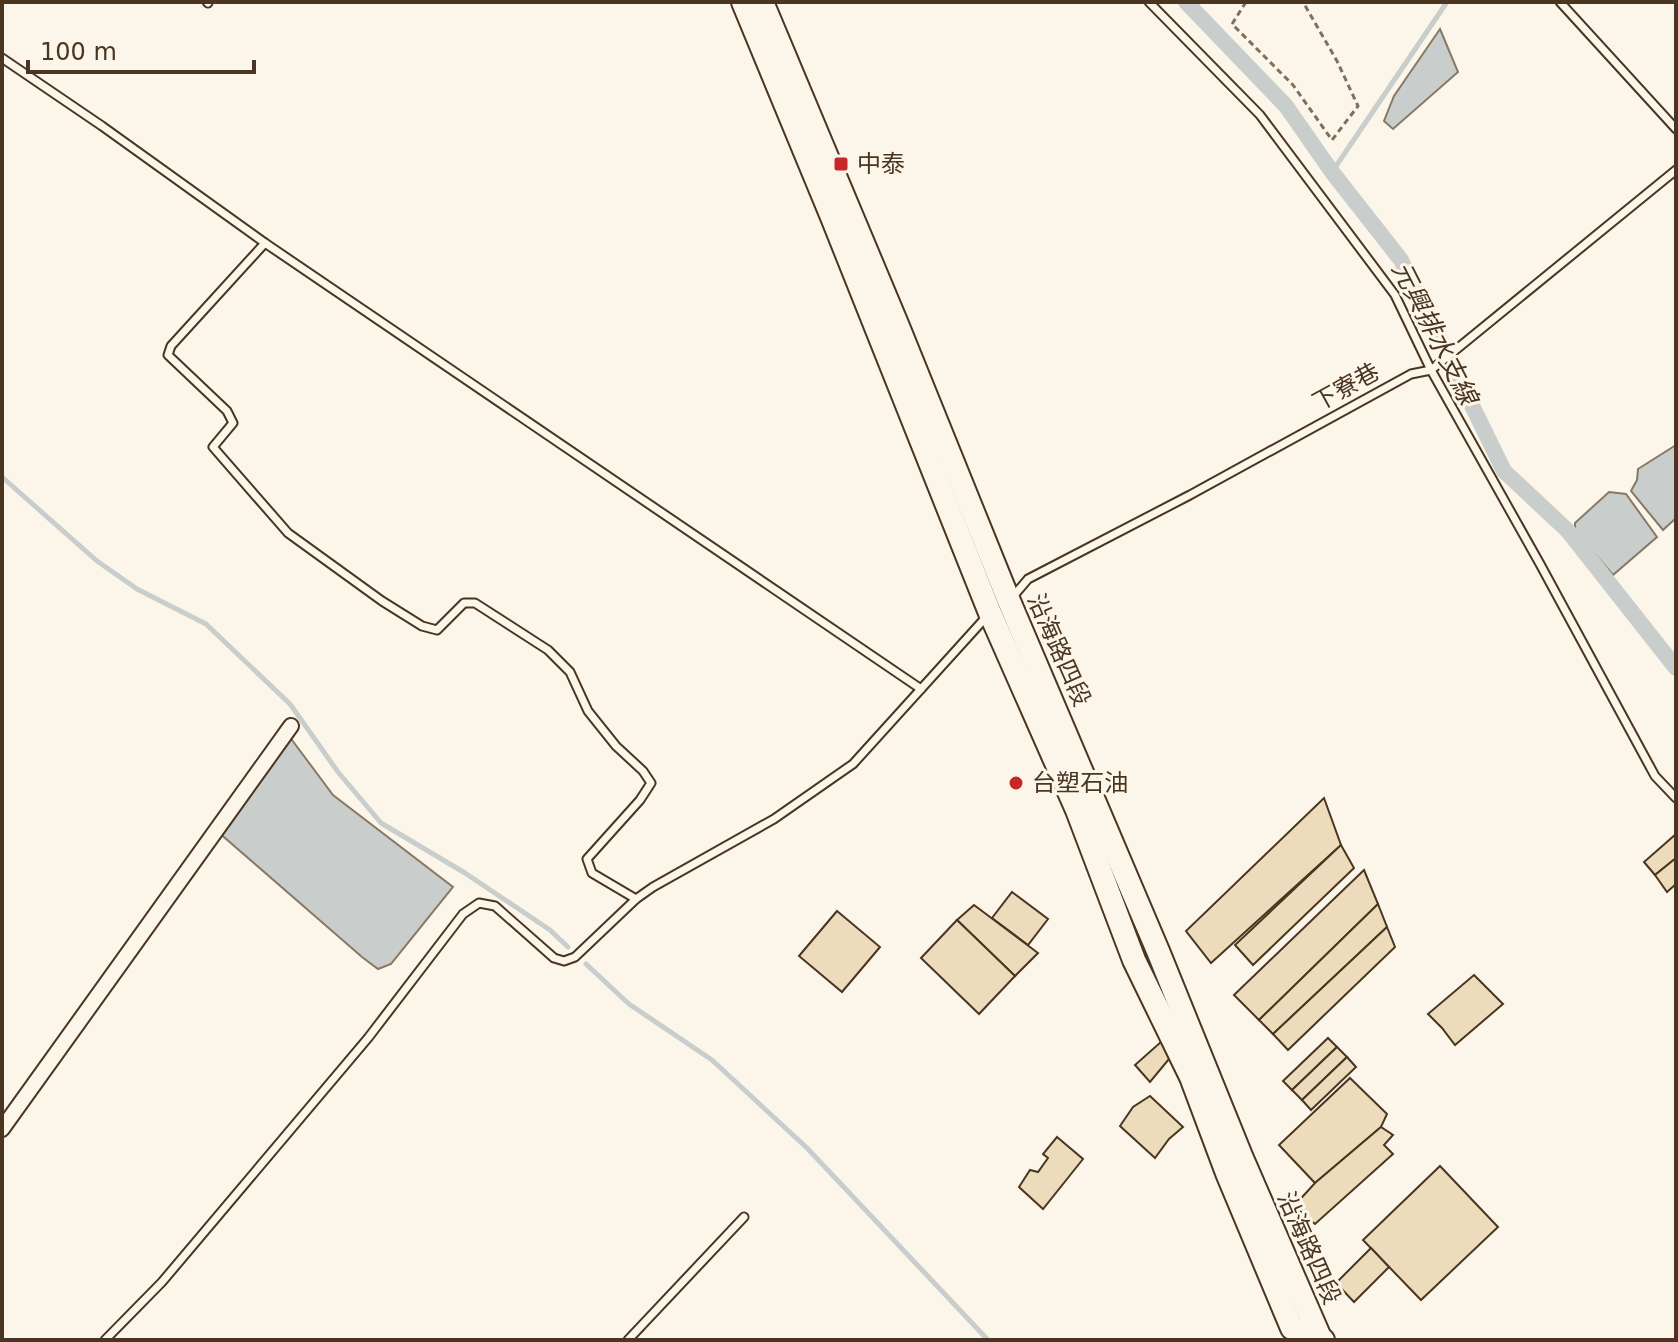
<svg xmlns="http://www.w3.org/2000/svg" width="1678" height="1342" font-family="'DejaVu Sans','Noto Sans TC',sans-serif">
<rect width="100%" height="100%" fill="#fbf6e9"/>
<g fill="#c9cecd" stroke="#887966" stroke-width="2">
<path d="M1440 29 1458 72 1393 129 1384 121 1394 96Z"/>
<path d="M1676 445V518L1663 530 1631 491 1637 480 1638 469Z"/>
<path d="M1609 492 1626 494 1657 537 1613 575 1575 531V523Z"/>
<path d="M289 736 333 795 453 887 391 964 378 969 362 957 217 831Z"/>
</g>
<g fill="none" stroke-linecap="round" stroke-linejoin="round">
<g stroke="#c9cecd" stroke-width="5">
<path d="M1332 172 1447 2"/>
<path d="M2 477 97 561 137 589 206 624 290 704 338 772 381 823 465 873 550 930 568 947"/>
<path d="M586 964 629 1004 712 1060 807 1148 988 1340"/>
</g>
<path stroke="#c9cecd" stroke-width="16" d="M1186 2 1286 106 1332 172 1401 260 1504 471 1568 531 1676 668"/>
</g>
<g fill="#ecdcbc" stroke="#4a3520" stroke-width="2">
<path d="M1324 798 1341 845 1211 963 1186 931Z"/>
<path d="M1676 834V858L1655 875 1644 862Z"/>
<path d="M1341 845 1354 868 1253 965 1235 945Z"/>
<path d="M1676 858V884L1667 892 1655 875Z"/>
<path d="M1364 870 1378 904 1259 1020 1234 995Z"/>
<path d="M1012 892 1048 919 1028 945 992 918Z"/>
<path d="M1378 904 1387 927 1273 1034 1259 1020Z"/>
<path d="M974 905 1038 953 1015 976 957 920Z"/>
<path d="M837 911 880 947 842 992 799 956Z"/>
<path d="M957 920 1015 976 979 1014 921 958Z"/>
<path d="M1387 927 1395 947 1288 1050 1273 1034Z"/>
<path d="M1474 975 1503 1004 1455 1045 1442 1028 1428 1014Z"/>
<path d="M1328 1038 1337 1047 1292 1090 1283 1081Z"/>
<path d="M1162 1041 1174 1053 1150 1082 1135 1065Z"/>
<path d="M1337 1047 1347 1057 1302 1100 1292 1090Z"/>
<path d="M1347 1057 1356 1067 1311 1110 1302 1100Z"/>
<path d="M1350 1078 1387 1114 1381 1127 1315 1183 1279 1145Z"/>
<path d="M1150 1096 1183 1127 1169 1139 1155 1158 1120 1126 1133 1107Z"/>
<path d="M1381 1127 1393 1135 1384 1145 1393 1154 1315 1224 1294 1206 1315 1183Z"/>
<path d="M1057 1137 1083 1159 1043 1209 1019 1187 1030 1170 1038 1172 1048 1158 1043 1154Z"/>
<path d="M1440 1166 1498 1227 1421 1300 1363 1240Z"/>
<path d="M1371 1248 1389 1267 1354 1302 1336 1283Z"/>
</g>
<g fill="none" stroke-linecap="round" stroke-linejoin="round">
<defs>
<g id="service">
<path d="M207 2 208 3"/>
<path d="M1149 2 1260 115 1395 295 1431 370 1540 564 1655 776 1676 798"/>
<path d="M1560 2 1676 129"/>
<path d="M2 58 102 126 265 243 921 689"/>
<path d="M265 243 171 346 168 355 227 411 233 423 213 447 288 533 382 601 422 626 437 630 464 603H475L548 650 570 672 588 711 616 746 643 771 651 783 640 800 587 859 592 873 636 899"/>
<path d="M1011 599 1028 579 1190 495 1411 374 1431 370 1676 170"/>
<path d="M105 1340 162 1282 368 1038 463 914 479 903 495 906 554 958 564 961 575 957 636 899 653 887 774 819 853 764 988 615"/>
<path d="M628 1340 744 1217"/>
</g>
<path id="minor" d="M2 1129 291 726"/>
<g id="primary">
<path d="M743 2 832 217 990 613 1077 810 1134 960 1191 1077 1227 1173 1292 1328 1323 1340"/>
<path d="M762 2 897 324 1009 601 1158 951 1241 1156 1321 1340"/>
</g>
</defs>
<use href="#service" stroke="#4a3520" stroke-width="11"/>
<use href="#minor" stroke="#4a3520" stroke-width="18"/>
<use href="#primary" stroke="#4a3520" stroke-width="26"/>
<path stroke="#7f6f5c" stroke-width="3" stroke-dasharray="6 4" stroke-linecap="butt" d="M1246 2 1232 24 1293 85 1332 140 1358 106 1337 61 1303 2"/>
<use href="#service" stroke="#fbf6e9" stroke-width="7"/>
<use href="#minor" stroke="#fbf6e9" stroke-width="14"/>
<use href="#primary" stroke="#fbf6e9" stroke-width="22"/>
</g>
<g fill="#c62828" stroke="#fbf6e9" stroke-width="3">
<rect x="833" y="156" width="16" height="16" rx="4"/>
<circle cx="1016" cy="783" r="8"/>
</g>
<g text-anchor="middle" stroke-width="6" stroke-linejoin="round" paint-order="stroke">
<g font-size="24" fill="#4a3520" stroke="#fbf6e9" text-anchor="start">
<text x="857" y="172">中泰</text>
<text x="1032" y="791">台塑石油</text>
</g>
<g font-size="24" fill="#4a3520" stroke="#fbf6e9">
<text transform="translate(1346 387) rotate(-29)" y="8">下寮巷</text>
<text transform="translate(1059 650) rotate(66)" y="8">沿海路四段</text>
<text transform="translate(1309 1248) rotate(66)" y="8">沿海路四段</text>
</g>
<g font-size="26" font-style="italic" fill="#4a3520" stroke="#fbf6e9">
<text transform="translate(1435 333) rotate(63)" y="9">元興排水支線</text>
</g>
</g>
<rect width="1678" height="1342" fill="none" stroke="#4a3520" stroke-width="8"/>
<path d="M28 60v12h226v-12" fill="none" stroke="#4a3520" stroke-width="4"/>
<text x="40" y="60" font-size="24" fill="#4a3520" stroke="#fbf6e9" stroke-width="6" paint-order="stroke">100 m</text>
</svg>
